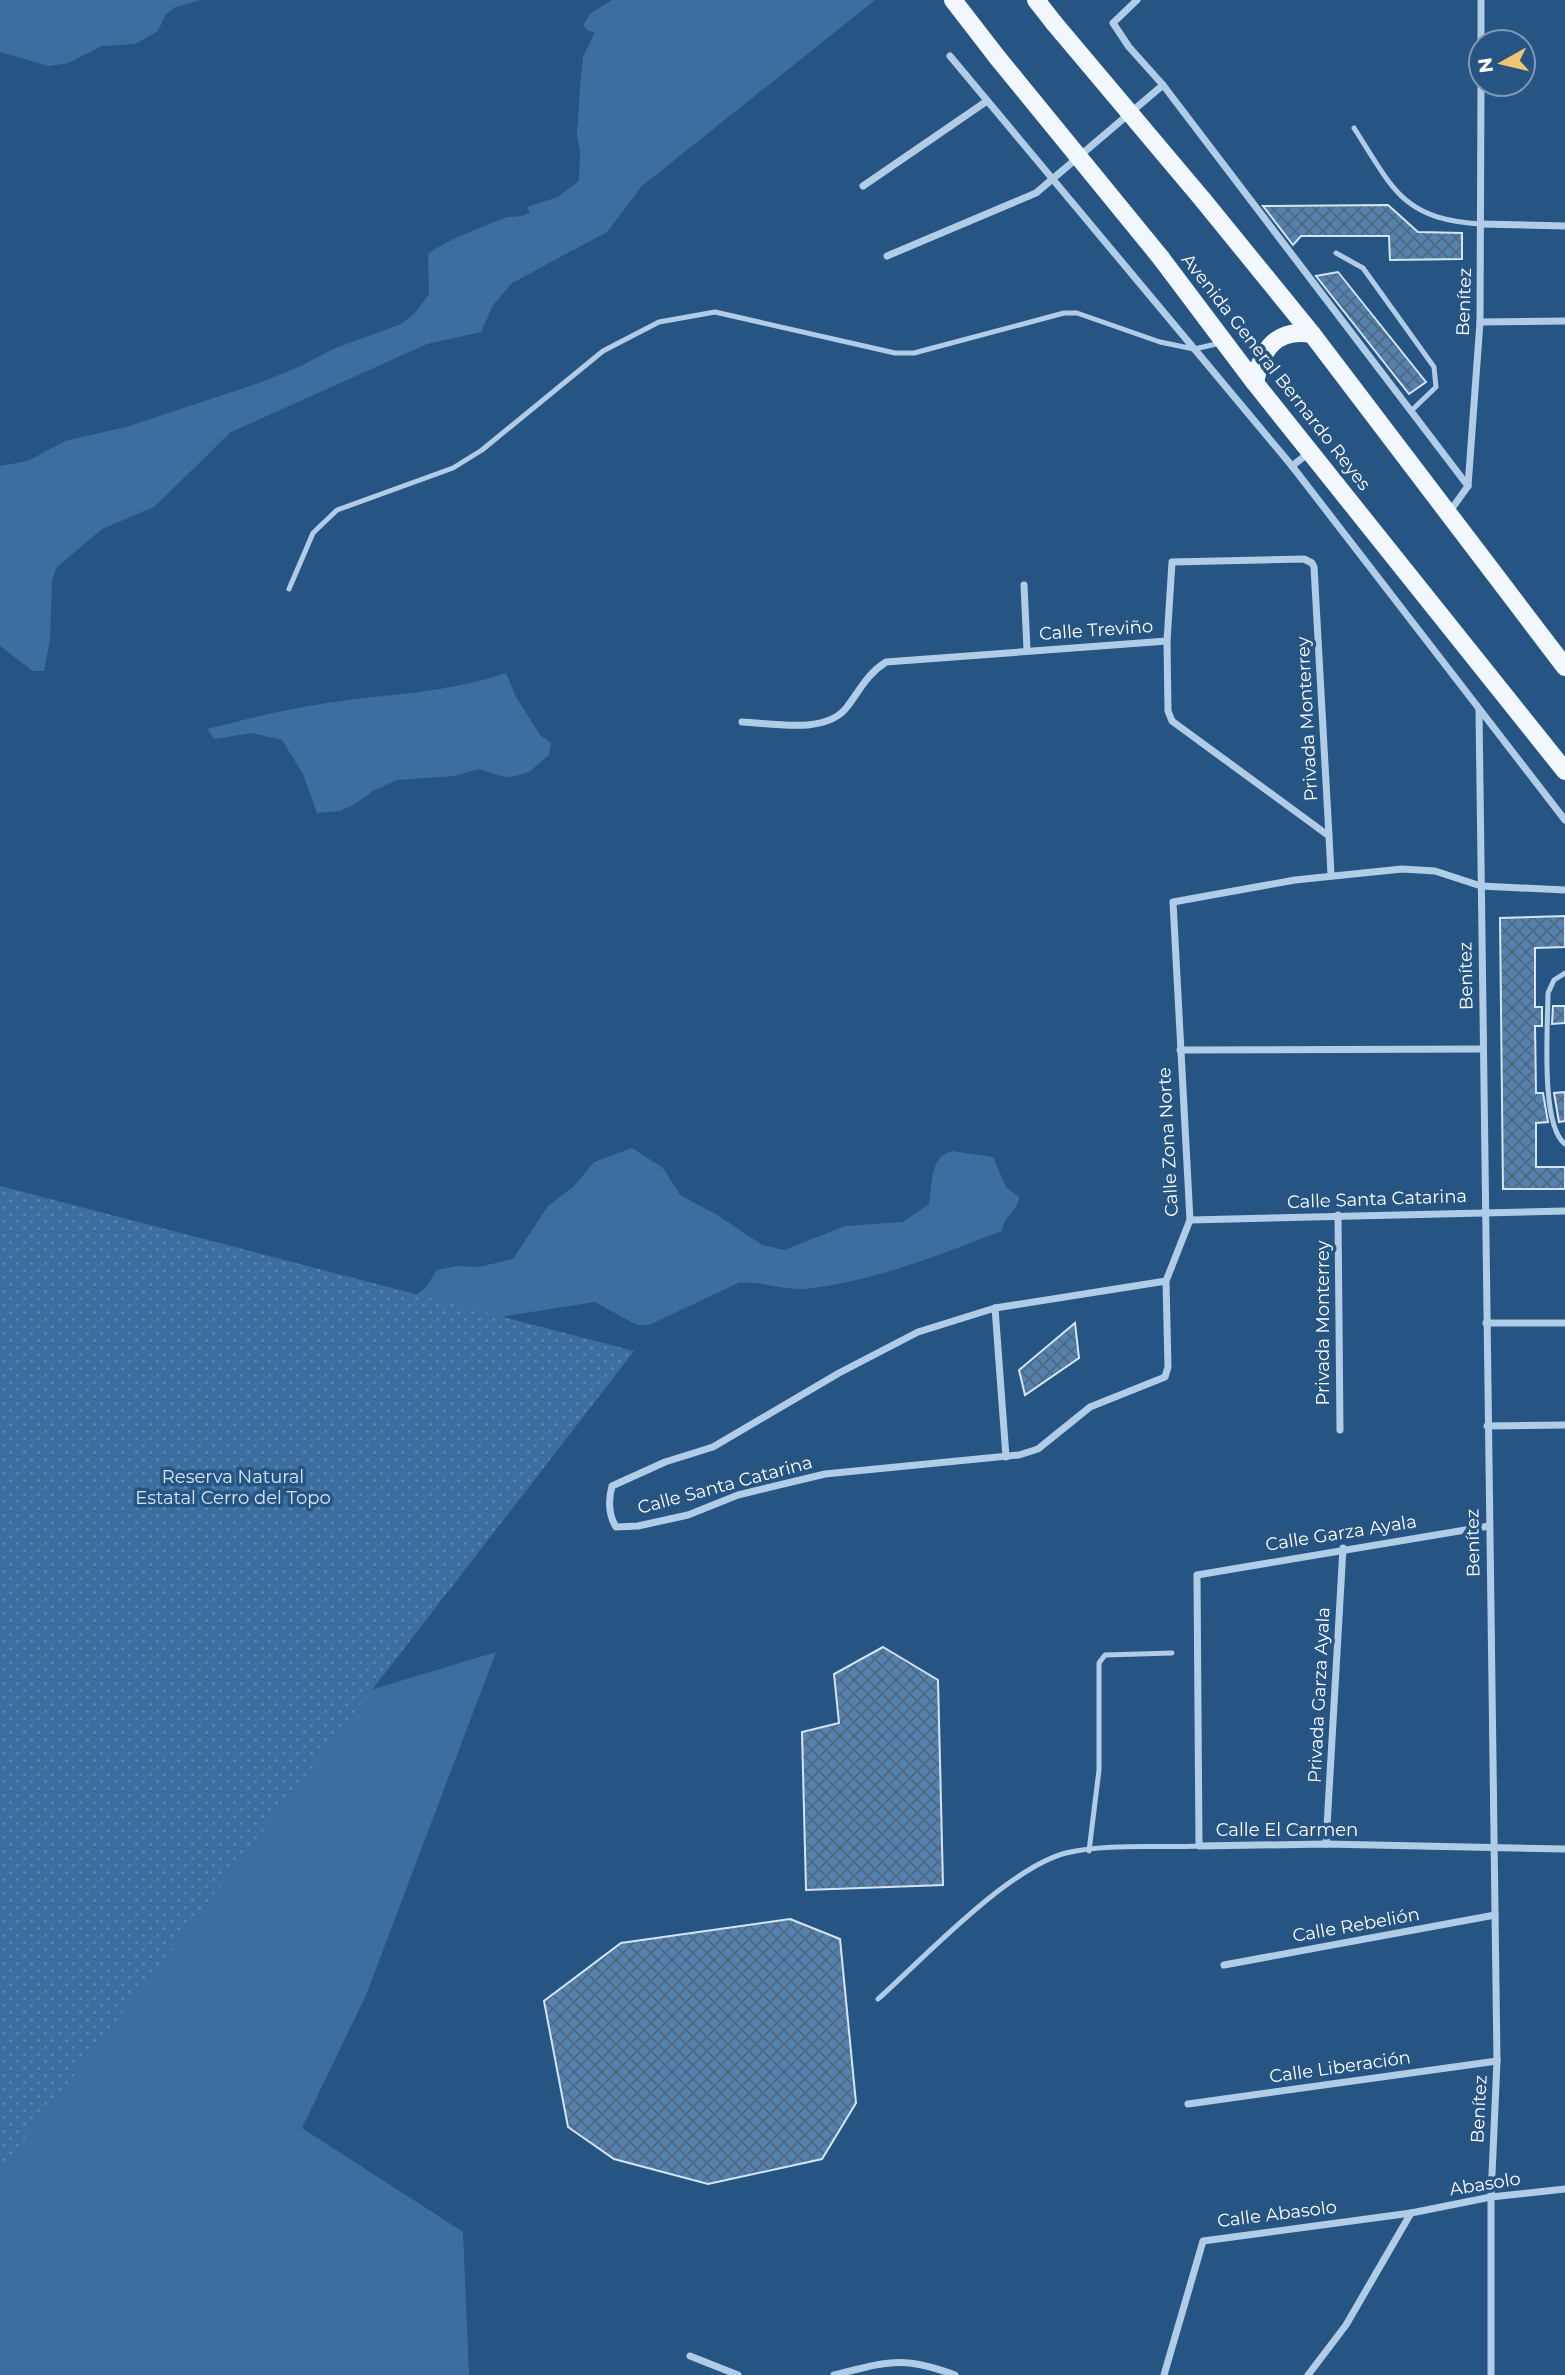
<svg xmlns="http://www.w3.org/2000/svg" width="1565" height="2375" font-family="Montserrat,sans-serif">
<defs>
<pattern id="park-dots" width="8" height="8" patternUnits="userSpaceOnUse" patternTransform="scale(1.75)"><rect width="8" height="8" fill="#3c6fa0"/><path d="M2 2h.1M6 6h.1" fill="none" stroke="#5985ae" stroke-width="1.8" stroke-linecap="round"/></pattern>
<pattern id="building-cross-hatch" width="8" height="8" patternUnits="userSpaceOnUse" patternTransform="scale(1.75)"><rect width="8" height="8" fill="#5481ad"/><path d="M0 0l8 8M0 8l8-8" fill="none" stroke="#506981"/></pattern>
</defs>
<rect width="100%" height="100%" fill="#275583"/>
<g fill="#3c6fa0">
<path d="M0 0H200L176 7 166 14 158 31 135 44 102 46 68 63 49 66 0 52Z"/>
<path d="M612 0H875L642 186 607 232 512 283 493 305 481 332 427 344 231 432 154 507 102 529 56 568 52 581 50 640 44 671H33L0 646V466L28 461 65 441 126 427 259 383 301 366 333 349 401 324 415 313 429 294 428 254C452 237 476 230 504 218 513 215 521 219 530 212L527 207 558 197 579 181 580 151 577 136 580 87 583 57 595 32 588 31 583 25 591 13Z"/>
<path d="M506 673 515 695 540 735 551 743 549 755 529 772 515 776 504 777 479 769 454 776 397 780 373 791 352 806 339 811 317 813 303 774 282 740 252 733 214 739 207 729C247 719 287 709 327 703 388 694 447 693 506 673Z"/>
<path d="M632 1148 663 1168 680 1195 719 1216 762 1245 784 1250 845 1226 903 1222 929 1204C933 1185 928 1158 952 1151L993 1157 1006 1187 1019 1197C1018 1212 1004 1215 1002 1231 941 1254 877 1280 812 1288 784 1292 761 1280 738 1283L649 1325H637L595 1302 481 1320 411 1299 426 1287 437 1270 457 1266 479 1267 513 1259 548 1206 574 1186 594 1162Z"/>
<path d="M496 1652 366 1995 302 2128 463 2232 469 2375H0V1802Z"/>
</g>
<path fill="url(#park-dots)" d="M0 1186 634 1351 0 2171Z"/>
<g fill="url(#building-cross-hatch)" stroke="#d4e5f6" stroke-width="2">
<path d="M1388 205 1418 232 1462 233V259L1390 260 1389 236H1301L1293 245 1263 206Z"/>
<path d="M1338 272 1426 382 1409 394 1316 276Z"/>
<path d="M1565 916V947L1535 948V1007H1542V1026H1535L1536 1093H1543L1548 1122 1536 1123V1167H1565V1189H1503L1500 918Z"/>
<path d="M1553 1006H1565V1023L1552 1024Z"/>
<path d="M1565 1092V1121L1559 1122 1554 1093Z"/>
<path d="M1075 1323 1079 1358 1025 1395 1019 1370Z"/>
<path d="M883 1647 938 1680 943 1885 806 1890 802 1732 839 1723 834 1674Z"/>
<path d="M790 1919 840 1939 856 2103 822 2159 708 2184 614 2159 568 2127 544 2001 621 1943Z"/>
</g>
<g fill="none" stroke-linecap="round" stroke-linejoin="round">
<g stroke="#b1cce7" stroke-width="5">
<path d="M1354 128C1394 190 1402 219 1481 224"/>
<path d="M1336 253 1363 268 1434 367 1436 387 1411 411"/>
<path d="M289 589 313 533 337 510 453 468 482 450 603 351 659 322 715 312 895 353H914L1064 313H1077L1160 342 1194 349 1221 343"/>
<path d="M1565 973 1554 980 1548 993C1548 1025 1540 1125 1565 1144"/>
<path d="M1089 1851 1099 1770V1663L1105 1655 1172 1653"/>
<path d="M878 1999C925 1957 1008 1868 1066 1853 1107 1843 1157 1848 1199 1846"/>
</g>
<g stroke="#b1cce7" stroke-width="7">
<path d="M1137 0 1113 23 1129 47 1163 85 1468 486"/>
<path d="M1481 42V0"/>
<path d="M950 56 1292 466 1565 820"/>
<path d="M863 186 987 101"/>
<path d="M1481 224 1565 226"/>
<path d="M887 256 1036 193 1163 85"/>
<path d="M1480 322 1565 321"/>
<path d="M1292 466 1310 452"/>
<path d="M1448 514 1468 486 1480 322 1481 84"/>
<path d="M1024 585 1027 650"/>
<path d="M1479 711 1497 2061 1491 2197V2375"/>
<path d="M742 722C773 723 826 735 847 707 860 690 867 674 886 662L1167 641"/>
<path d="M1329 836 1172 721 1168 711 1167 641 1172 562 1304 559 1312 563 1314 567 1329 836 1331 875"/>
<path d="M1180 1050 1483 1049"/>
<path d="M1338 1215 1340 1430"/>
<path d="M1190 1220 1565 1211"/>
<path d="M1166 1281 995 1308 918 1332 839 1373 713 1447 665 1462 612 1486C608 1501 608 1514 616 1527L638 1526 688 1515 738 1495 825 1474 1019 1455 1038 1449 1090 1407 1165 1377 1168 1367 1166 1281 1190 1220 1173 902 1295 880 1402 869 1435 871 1481 886 1565 890"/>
<path d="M995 1308 1006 1457"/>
<path d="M1486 1323H1565"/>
<path d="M1487 1426 1565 1425"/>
<path d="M1489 1526 1197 1575 1199 1846 1326 1844 1565 1849"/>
<path d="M1326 1844 1343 1548"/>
<path d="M1224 1965 1495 1915"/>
<path d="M1188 2104 1497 2061"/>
<path d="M690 2356 738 2375"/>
<path d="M834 2375C887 2362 902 2355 955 2375"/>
<path d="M1164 2375 1203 2241 1411 2213 1491 2197 1565 2189"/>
<path d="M1308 2375 1346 2325 1411 2213"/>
</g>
<g stroke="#f2f7fd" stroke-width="18">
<path d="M953 0 997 57"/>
<path d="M1036 0 1054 23"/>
<path d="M1203 200 1312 334 1565 667"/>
<path d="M1161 258 1255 383 1565 771"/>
<path d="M1255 383C1261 350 1275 328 1312 334"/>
</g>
<g stroke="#f2f7fd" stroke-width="18">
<path d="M1054 23 1203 200"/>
<path d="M997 57 1161 258"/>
</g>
</g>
<g text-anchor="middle" stroke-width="7" stroke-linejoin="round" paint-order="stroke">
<g font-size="18" fill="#fff" stroke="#275583">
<text transform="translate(1464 302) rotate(-88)" y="6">Benítez</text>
<text transform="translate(1276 372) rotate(52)" y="6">Avenida General Bernardo Reyes</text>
<text transform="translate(1096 630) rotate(-4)" y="6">Calle Treviño</text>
<text transform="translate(1307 719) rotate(-93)" y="6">Privada Monterrey</text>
<text transform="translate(1466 976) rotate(-91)" y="6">Benítez</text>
<text transform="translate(1168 1142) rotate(-93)" y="6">Calle Zona Norte</text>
<text transform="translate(1377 1199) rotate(-2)" y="6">Calle Santa Catarina</text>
<text transform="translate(1323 1323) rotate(-90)" y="6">Privada Monterrey</text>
<text transform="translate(725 1485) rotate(-15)" y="6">Calle Santa Catarina</text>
<text transform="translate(1341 1533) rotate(-9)" y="6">Calle Garza Ayala</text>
<text transform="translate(1473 1543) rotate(-91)" y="6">Benítez</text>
<text transform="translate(1319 1695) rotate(-87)" y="6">Privada Garza Ayala</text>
<text x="1287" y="1836">Calle El Carmen</text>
<text transform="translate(1356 1925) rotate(-10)" y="6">Calle Rebelión</text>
<text transform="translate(1340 2067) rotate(-8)" y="6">Calle Liberación</text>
<text transform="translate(1479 2109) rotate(-87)" y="6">Benítez</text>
<text transform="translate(1485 2184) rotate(-9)" y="6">Abasolo</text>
<text transform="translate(1277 2214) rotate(-7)" y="6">Calle Abasolo</text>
</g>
<g font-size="18" fill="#d4e5f6" stroke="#275583">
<text x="233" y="1483">Reserva Natural<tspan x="233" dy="21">Estatal Cerro del Topo</tspan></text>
</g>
</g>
<g transform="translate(1502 63) rotate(262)"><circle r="33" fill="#275583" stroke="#7d99b5" stroke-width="2"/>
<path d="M0-5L12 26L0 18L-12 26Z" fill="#efc576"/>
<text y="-10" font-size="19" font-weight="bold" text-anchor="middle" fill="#ffffff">N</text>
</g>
</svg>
